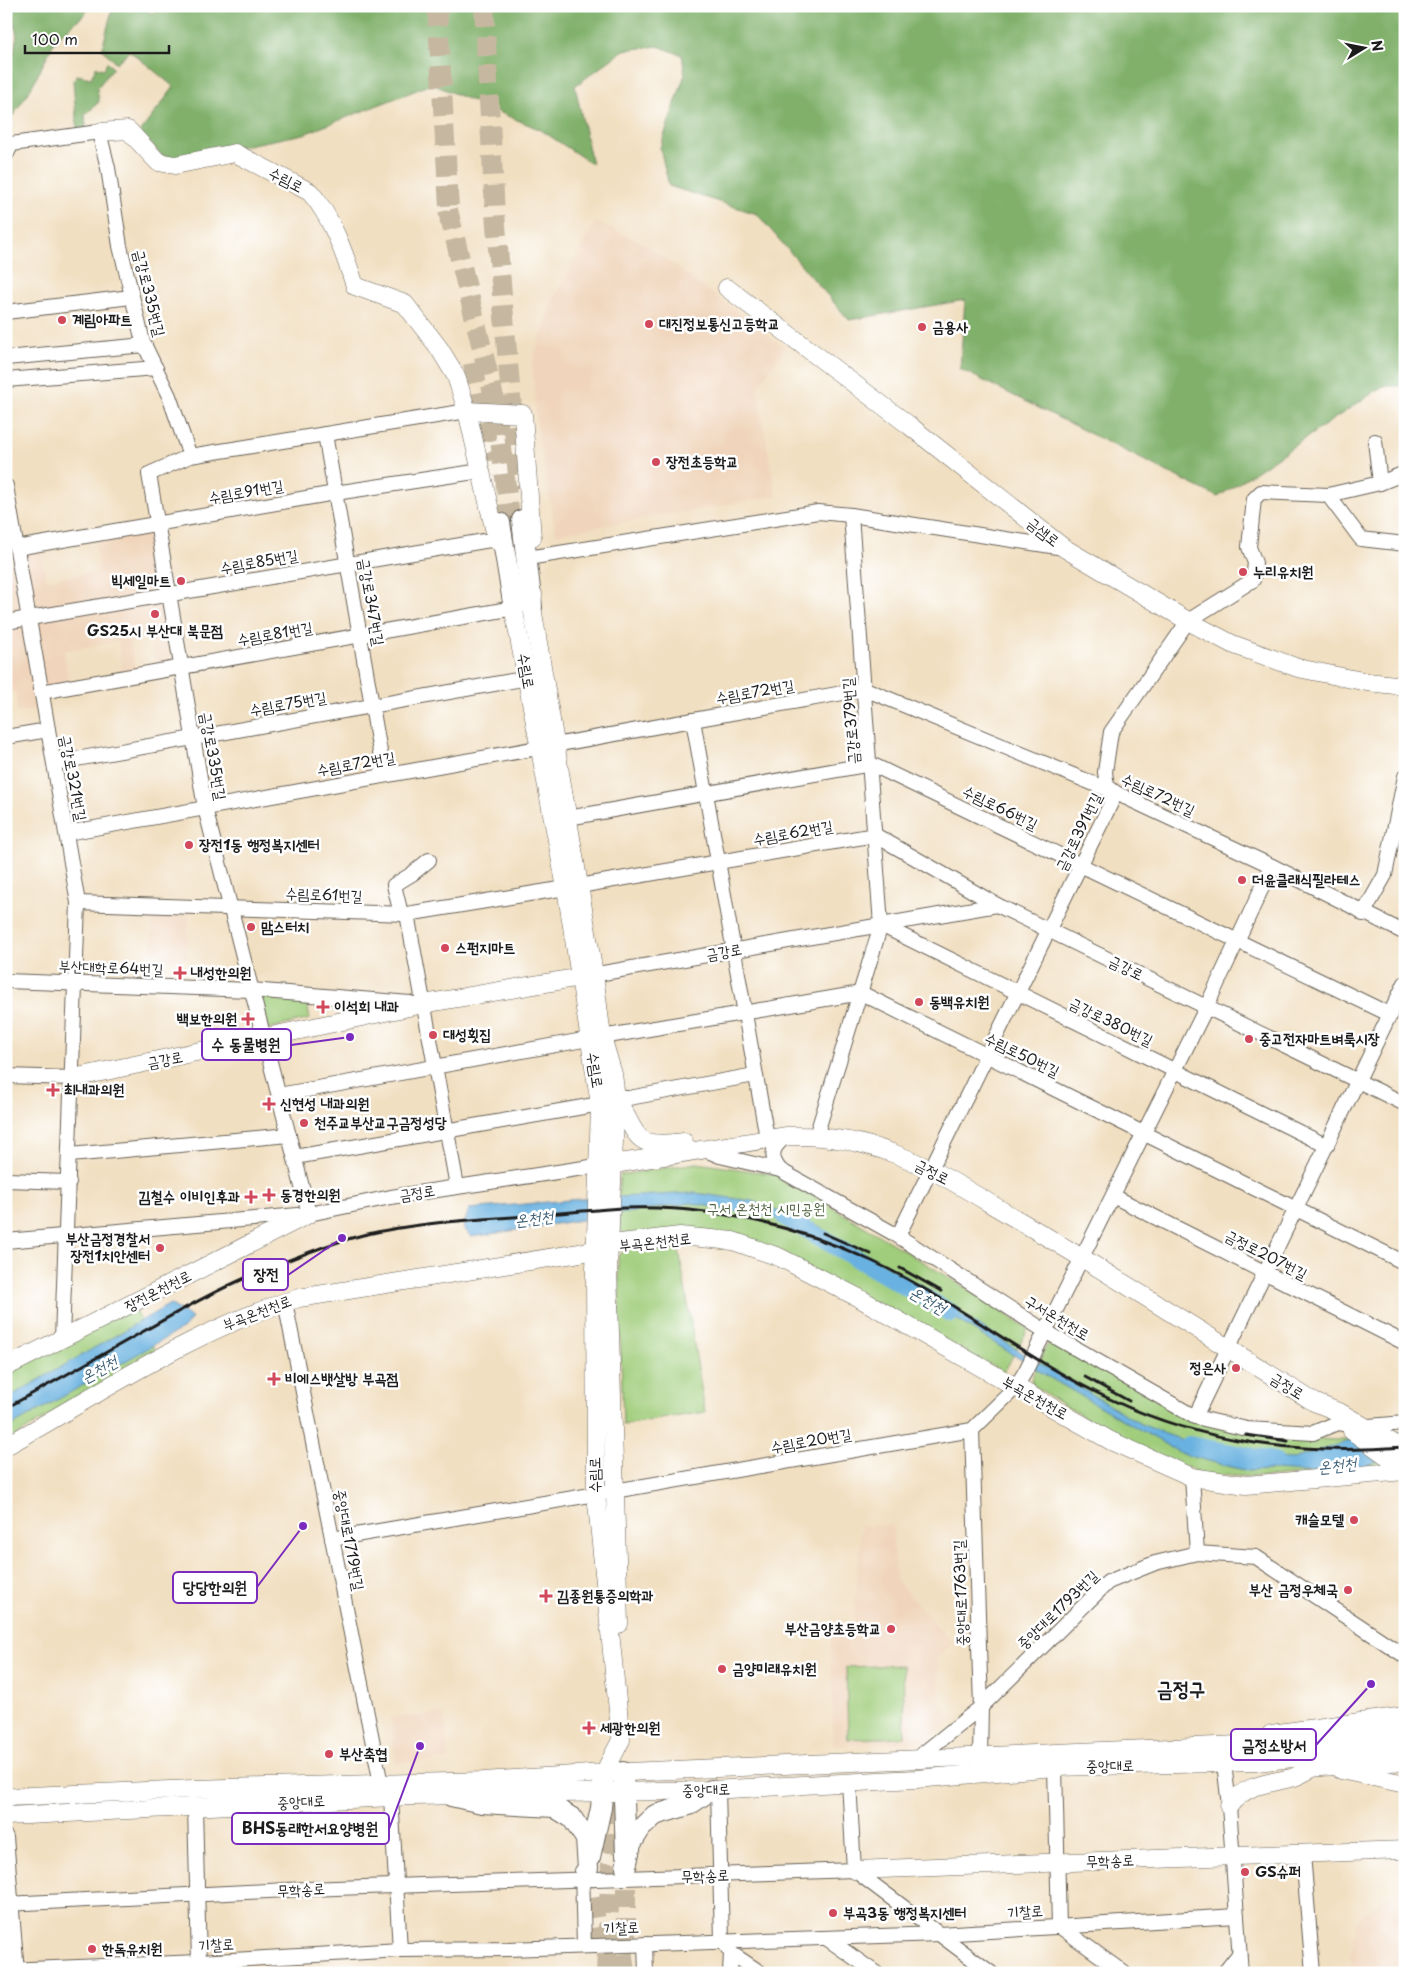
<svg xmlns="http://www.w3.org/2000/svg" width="1411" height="1979" font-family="'Playpen Sans','Poor Story',sans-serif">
<rect width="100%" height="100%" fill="#fff"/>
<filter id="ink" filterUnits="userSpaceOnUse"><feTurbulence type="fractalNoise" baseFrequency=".02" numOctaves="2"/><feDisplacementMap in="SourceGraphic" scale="10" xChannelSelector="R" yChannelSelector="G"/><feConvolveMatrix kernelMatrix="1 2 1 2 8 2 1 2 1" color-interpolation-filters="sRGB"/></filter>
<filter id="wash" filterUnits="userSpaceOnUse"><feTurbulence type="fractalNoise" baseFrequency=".0096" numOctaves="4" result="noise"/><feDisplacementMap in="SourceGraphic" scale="20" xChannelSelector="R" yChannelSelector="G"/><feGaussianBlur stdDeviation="1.12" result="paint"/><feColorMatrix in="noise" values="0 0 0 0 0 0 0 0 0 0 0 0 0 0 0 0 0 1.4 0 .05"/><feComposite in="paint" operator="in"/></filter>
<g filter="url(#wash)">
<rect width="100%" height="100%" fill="#f1dfc1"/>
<g fill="#f0d5bc">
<path d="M595 222 644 243 785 348 757 388 776 496 556 534 537 427 532 364 553 299Z"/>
<path d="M151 528 162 595 33 616 22 551 40 548 46 580 99 571 94 537Z"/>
<path d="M6 530 19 609 6 612Z"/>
<path d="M167 597 178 664 156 668 150 636 130 639 135 669 123 671 118 641 64 651 69 684 44 689 32 621Z"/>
<path d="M25 623 40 709 18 712 15 691 7 692 6 685V626Z"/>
<path d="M153 911 189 912 188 959 151 958Z"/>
<path d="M892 1525 896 1580 952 1643 937 1658 940 1698 952 1720 926 1742 833 1745 831 1636 854 1621 861 1527Z"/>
<path d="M445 1714 448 1760 395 1763 391 1718Z"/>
<path d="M1384 1896H1405V1973H1353L1350 1957 1357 1921Z"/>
</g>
<g fill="#a0cd7b" stroke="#5e744c">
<path d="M259 997 306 1000 310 1019 267 1029Z"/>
<path d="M697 1163 779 1175 961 1285 1028 1329 1004 1372 773 1249 625 1234 616 1227 620 1175Z"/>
<path d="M678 1243 705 1412 623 1425 618 1256 627 1247Z"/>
<path d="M134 1308 156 1351 6 1442V1372Z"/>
<path d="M1054 1340 1178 1412 1284 1437 1335 1440 1405 1431V1466L1270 1477 1206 1475 1137 1447 1060 1403 1033 1385 1031 1379 1047 1345Z"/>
<path d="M903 1665 905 1737 848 1739 846 1667Z"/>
</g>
<g fill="#80b06b" stroke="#4e6644">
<path d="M6 6H89L85 14 56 39 30 90 6 126V68L13 56 17 35 13 19 6 13Z"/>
<path d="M113 6H143L151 13 166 6H1405V386H1383L1218 497 960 369 965 300 849 320 757 214 669 186 660 148 685 74 682 55 658 46 624 50 575 86 592 164 541 130 432 84 304 134 177 159 161 155 140 132 174 87 130 51 116 63 102 49Z"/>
<path d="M107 62 113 68 97 88 99 102 85 115 86 128 77 129 73 81 77 75 91 78 96 67 104 69Z"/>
</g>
<g fill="#68b1e0" stroke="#42667e">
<path d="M695 1193 752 1201 817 1225 1016 1349 1141 1424 1168 1435 1233 1456 1293 1459 1356 1439 1378 1460 1363 1468 1319 1473 1275 1470 1247 1471 1182 1454 1052 1379 959 1321 868 1257 790 1221 691 1203 471 1237 463 1227 469 1209 581 1199Z"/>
<path d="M170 1304 192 1318 185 1327 6 1429V1399Z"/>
</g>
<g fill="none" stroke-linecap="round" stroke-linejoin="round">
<g stroke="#68b1e0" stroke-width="18">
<path d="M785 1217 951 1313"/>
<path d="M1189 1445 1274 1461"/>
</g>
</g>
</g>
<g filter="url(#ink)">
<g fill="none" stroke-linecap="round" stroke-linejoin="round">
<g stroke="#c6b8a0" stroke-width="20" stroke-dasharray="20 10" stroke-linecap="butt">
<path d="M437 6 450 224"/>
<path d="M484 6 495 214 519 488"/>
<path d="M448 210 495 401 516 563"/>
<path d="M473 363 490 461"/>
<path d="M588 1868 599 1940"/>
<path d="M619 1924 625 1973"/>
<path d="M626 1938V1867"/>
<path d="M606 1973 611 1860 617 1790"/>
</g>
<defs>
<g id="minor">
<path d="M6 155 12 144 99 132 108 168 120 246 143 342 169 396 190 456"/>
<path d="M6 312 131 297"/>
<path d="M6 358 145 345"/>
<path d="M6 380 156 368"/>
<path d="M325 434 384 775"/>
<path d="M1375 441 1380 483"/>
<path d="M1405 473 1380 483 1328 495 1361 539 1405 544"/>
<path d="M6 486 78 903 62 1339"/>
<path d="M16 548 335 493 481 471"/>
<path d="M526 553 534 557 818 512 851 515 1064 548"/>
<path d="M6 622 496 539"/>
<path d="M41 692 514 608"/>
<path d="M693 720 767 1138"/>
<path d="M6 737 48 730"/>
<path d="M54 763 528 678"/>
<path d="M568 818 871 764 1391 1015"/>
<path d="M67 833 865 689 1116 793 1272 866 1405 933"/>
<path d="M579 886 875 835 997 905 1405 1104"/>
<path d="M78 903 407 914 566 888"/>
<path d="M401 914 394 885 412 874 429 860"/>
<path d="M407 914 457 1186"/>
<path d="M1363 914 1385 875 1405 776"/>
<path d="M881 925 1327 1146"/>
<path d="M586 976 997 905"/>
<path d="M6 981 251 990 410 1003"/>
<path d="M602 1037 861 993 1405 1263"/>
<path d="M6 1076 73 1078"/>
<path d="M279 1095 589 1039"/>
<path d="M616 1098H629L755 1075"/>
<path d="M816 1136 881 925 851 515"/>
<path d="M703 1149 720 1156 780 1170 898 1236 1045 1331 1195 1417 1247 1429 1313 1433 1337 1423 1357 1427 1405 1423"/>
<path d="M70 1155 289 1135"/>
<path d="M295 1157 600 1104"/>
<path d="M780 1170C768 1155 773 1146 787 1136"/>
<path d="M6 1180 69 1182"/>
<path d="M1113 1196 1405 1343"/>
<path d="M309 1214 205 808 149 474 190 456 467 411"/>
<path d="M898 1236 1116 793 1107 786 1105 772 1111 732 1188 621 1253 580 1255 563 1249 547 1254 499 1261 492 1328 495"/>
<path d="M6 1241 309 1214 391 1197 597 1166"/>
<path d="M285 1302 381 1784"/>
<path d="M1195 1417 1405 983"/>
<path d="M972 1430 981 1707 980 1756"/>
<path d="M1192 1477 1197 1553"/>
<path d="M332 1539 972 1430 1015 1388 1025 1372 1206 1008 1272 866"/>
<path d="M1223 1754 1229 1806 1241 1973"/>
<path d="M915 1760 981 1707 1108 1582 1155 1563 1197 1553 1256 1557 1405 1656"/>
<path d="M1055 1767 1059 1926 1124 1973"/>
<path d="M849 1782 854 1870 991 1973"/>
<path d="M718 1790 722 1940 731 1953 730 1973"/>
<path d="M391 1797 400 1950"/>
<path d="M195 1807 199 1962"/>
<path d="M6 1837 17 1973"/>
<path d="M1303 1854 1313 1973"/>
<path d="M582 1871 584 1946"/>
<path d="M6 1904 307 1889 854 1870"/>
<path d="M826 1938 876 1973"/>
<path d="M645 1944 646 1973"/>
<path d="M731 1953 761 1973"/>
<path d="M6 1970 199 1962 400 1950 508 1949 939 1934 1237 1916"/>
<path d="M1224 1973 1239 1954"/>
</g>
<g id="major">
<path d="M99 132 128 130 158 162 175 165 235 153 310 192C332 217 345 255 355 286L405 304 439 348 456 376 467 411 497 541"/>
<path d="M727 288 910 426 1064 548 1188 621 1232 644 1298 668 1367 682 1405 686"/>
<path d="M467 411 523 414 532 538"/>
<path d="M533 594 532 607 594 974 602 1037 613 1074 616 1098 608 1268 619 1624"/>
<path d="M511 595 566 888 600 1104 595 1270 596 1494 621 1740 604 1773"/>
<path d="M73 1078 423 1004 581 977"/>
<path d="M619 1103C640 1140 635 1148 684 1142"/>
<path d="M602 1166 787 1136C823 1135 861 1141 895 1154 938 1170 978 1197 1018 1220 1118 1278 1216 1341 1314 1402L1341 1413 1405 1450"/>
<path d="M6 1367 309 1214"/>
<path d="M1352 1431 1405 1469"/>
<path d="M6 1446C101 1393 194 1329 299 1298L580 1253 620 1243 680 1236 733 1241 779 1257 859 1298 1111 1441 1192 1477 1246 1485 1405 1471"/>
<path d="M1271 1734 1405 1716"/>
<path d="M1307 1768 1405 1761"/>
<path d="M1341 1770 1405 1784"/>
<path d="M6 1797 193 1789 484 1781 604 1773 1285 1743 1405 1734"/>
<path d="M1229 1806C1246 1784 1266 1784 1291 1778 1299 1776 1306 1771 1313 1768"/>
<path d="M6 1816 413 1796 711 1790 916 1779 1055 1767 1257 1762 1405 1746"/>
<path d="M854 1870 1405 1850"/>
</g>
<g id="highway">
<path d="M522 520 532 607"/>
<path d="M500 523 514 608"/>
<path d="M623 1772 626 1855"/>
<path d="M451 1796 482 1803 554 1807 572 1818 586 1839 588 1868"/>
<path d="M590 1857 601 1808 604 1773"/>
<path d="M626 1867 631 1844 641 1828 655 1815 689 1805 711 1790"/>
</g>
</defs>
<use href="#minor" stroke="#676056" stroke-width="16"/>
<use href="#major" stroke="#676056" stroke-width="19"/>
<use href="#highway" stroke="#676056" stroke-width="22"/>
<use href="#minor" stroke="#fff" stroke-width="14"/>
<use href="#major" stroke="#fff" stroke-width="18"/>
<use href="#highway" stroke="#fff" stroke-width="20"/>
<g stroke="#1c1c1c" stroke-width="3">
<path d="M823 1233 871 1254"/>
<path d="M900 1268 941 1291"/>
<path d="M1085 1377 1129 1401"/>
<path d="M6 1408C52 1383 98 1357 144 1331 181 1310 218 1289 257 1273 291 1259 327 1244 363 1235 417 1222 472 1220 527 1216 559 1213 592 1210 624 1208 710 1205 794 1225 872 1261 955 1300 1028 1361 1112 1400 1206 1444 1302 1455 1405 1447"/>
<path d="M1246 1435 1288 1441"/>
</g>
</g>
</g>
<g fill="#d1495b" stroke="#fff" stroke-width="2">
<circle cx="62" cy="320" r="5"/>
<circle cx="649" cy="324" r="5"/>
<circle cx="922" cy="327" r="5"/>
<circle cx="656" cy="462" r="5"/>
<circle cx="1243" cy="572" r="5"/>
<circle cx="181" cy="581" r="5"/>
<circle cx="155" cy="614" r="5"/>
<circle cx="189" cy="845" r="5"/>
<circle cx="1242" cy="880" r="5"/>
<circle cx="251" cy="927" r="5"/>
<circle cx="445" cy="948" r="5"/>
<path d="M177.5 965.5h5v5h5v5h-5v5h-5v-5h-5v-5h5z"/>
<circle cx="919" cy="1002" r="5"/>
<path d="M320.5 999.5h5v5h5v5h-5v5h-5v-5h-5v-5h5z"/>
<path d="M245.5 1011.5h5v5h5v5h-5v5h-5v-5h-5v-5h5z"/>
<circle cx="433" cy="1035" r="5"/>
<circle cx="1249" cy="1039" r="5"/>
<path d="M50.5 1082.5h5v5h5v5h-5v5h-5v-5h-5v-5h5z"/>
<path d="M266.5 1096.5h5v5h5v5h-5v5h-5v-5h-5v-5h5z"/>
<circle cx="304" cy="1123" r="5"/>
<path d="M266.5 1187.5h5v5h5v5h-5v5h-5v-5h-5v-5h5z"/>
<path d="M248.5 1189.5h5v5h5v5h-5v5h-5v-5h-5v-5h5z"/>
<circle cx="160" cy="1248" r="5"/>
<circle cx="1236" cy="1368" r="5"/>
<path d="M271.5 1371.5h5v5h5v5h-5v5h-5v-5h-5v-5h5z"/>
<circle cx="1354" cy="1520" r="5"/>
<circle cx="1348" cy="1590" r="5"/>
<path d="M543.5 1588.5h5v5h5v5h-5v5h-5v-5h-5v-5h5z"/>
<circle cx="891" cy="1629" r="5"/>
<circle cx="722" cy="1669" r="5"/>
<path d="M586.5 1720.5h5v5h5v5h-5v5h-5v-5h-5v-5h5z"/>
<circle cx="329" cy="1754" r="5"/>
<circle cx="1245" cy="1872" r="5"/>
<circle cx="833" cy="1913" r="5"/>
<circle cx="92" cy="1949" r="5"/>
</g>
<g text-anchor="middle" stroke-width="5" stroke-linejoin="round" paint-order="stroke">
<g font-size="15" fill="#1c1c1c" stroke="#fff">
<text transform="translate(286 180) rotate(27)" y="5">수림로</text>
<text transform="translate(149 293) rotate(76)" y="5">금강로335번길</text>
<text transform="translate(246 492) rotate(-10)" y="5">수림로91번길</text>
<text transform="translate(1043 532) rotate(38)" y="5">금샘로</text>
<text transform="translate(259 562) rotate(-10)" y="5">수림로85번길</text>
<text transform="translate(371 602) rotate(80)" y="5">금강로347번길</text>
<text transform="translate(275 634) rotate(-10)" y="5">수림로81번길</text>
<text transform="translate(526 671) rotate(80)" y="5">수림로</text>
<text transform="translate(755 692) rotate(-10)" y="5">수림로72번길</text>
<text transform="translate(288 704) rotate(-10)" y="5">수림로75번길</text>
<text transform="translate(851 721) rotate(-94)" y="5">금강로379번길</text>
<text transform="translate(213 756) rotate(80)" y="5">금강로335번길</text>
<text transform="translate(356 764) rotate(-10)" y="5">수림로72번길</text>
<text transform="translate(73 778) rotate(79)" y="5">금강로321번길</text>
<text transform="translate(1158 795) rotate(25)" y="5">수림로72번길</text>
<text transform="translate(1000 808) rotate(26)" y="5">수림로66번길</text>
<text transform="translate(1079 832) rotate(-64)" y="5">금강로391번길</text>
<text transform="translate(793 833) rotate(-10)" y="5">수림로62번길</text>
<text transform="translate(324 895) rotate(2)" y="5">수림로61번길</text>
<text transform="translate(724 952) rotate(-10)" y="5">금강로</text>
<text transform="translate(111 968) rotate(2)" y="5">부산대학로64번길</text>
<text transform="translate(1126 968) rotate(26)" y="5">금강로</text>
<text transform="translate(1111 1022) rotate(26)" y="5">금강로380번길</text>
<text transform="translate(1022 1055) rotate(26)" y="5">수림로50번길</text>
<text transform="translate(165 1060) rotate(-11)" y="5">금강로</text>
<text transform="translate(595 1070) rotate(81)" y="5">수림로</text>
<text transform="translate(932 1172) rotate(27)" y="5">금정로</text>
<text transform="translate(417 1193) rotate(-9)" y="5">금정로</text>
<text transform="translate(655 1242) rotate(-6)" y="5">부곡온천천로</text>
<text transform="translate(1266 1255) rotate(27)" y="5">금정로207번길</text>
<text transform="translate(158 1291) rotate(-27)" y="5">장전온천천로</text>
<text transform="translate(257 1313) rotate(-21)" y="5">부곡온천천로</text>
<text transform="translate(1057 1318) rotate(31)" y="5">구서온천천로</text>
<text transform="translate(1287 1386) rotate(32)" y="5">금정로</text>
<text transform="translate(1035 1398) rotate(29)" y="5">부곡온천천로</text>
<text transform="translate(811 1441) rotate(-10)" y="5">수림로20번길</text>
<text transform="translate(595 1475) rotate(-91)" y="5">수림로</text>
<text transform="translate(349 1540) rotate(79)" y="5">중앙대로1719번길</text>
<text transform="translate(961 1593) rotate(-92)" y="5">중앙대로1763번길</text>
<text transform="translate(1058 1610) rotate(-44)" y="5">중앙대로1793번길</text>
<text transform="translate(1110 1766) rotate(-1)" y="5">중앙대로</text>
<text transform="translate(706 1790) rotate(-2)" y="5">중앙대로</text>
<text transform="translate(301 1802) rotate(-3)" y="5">중앙대로</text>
<text transform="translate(1110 1861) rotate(-2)" y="5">무학송로</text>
<text transform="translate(705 1876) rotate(-2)" y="5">무학송로</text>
<text transform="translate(301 1890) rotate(-3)" y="5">무학송로</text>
<text transform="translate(1025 1912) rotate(-4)" y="5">기찰로</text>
<text transform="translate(621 1928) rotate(-2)" y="5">기찰로</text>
<text transform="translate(216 1945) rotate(-3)" y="5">기찰로</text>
</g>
<g font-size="15" font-weight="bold" fill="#1c1c1c" stroke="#fff" text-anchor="start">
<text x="72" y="325">계림아파트</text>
<text x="659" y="329">대진정보통신고등학교</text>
<text x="932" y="332">금용사</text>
<text x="666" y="467">장전초등학교</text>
<text x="1253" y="577">누리유치원</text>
<text x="171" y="586" text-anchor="end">빅세일마트</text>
<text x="155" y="636" text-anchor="middle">GS25시 부산대 북문점</text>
<text x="199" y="850">장전1동 행정복지센터</text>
<text x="1252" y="885">더윤클래식필라테스</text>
<text x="261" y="932">맘스터치</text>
<text x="455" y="953">스펀지마트</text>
<text x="191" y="978">내성한의원</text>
<text x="929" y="1007">동백유치원</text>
<text x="334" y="1012">이석희 내과</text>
<text x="237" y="1024" text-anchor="end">백보한의원</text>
<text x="443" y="1040">대성횟집</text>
<text x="1259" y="1044">중고전자마트벼룩시장</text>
<text x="64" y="1095">최내과의원</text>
<text x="280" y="1109">신현성 내과의원</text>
<text x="314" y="1128">천주교부산교구금정성당</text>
<text x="280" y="1200">동경한의원</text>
<text x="240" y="1202" text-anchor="end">김철수 이비인후과</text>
<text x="150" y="1244" text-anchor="end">부산금정경찰서<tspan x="150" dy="17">장전1치안센터</tspan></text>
<text x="1226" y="1373" text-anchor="end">정은사</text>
<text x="285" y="1384">비에스뱃살방 부곡점</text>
<text x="1344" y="1525" text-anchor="end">캐슬모텔</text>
<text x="1338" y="1595" text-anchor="end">부산 금정우체국</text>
<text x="557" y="1601">김종원통증의학과</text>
<text x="881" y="1634" text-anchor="end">부산금양초등학교</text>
<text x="732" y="1674">금양미래유치원</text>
<text x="600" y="1733">세광한의원</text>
<text x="339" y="1759">부산축협</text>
<text x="1255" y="1877">GS슈퍼</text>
<text x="843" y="1918">부곡3동 행정복지센터</text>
<text x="102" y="1954">한독유치원</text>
</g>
<g font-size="15" fill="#516342" stroke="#fff">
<text x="766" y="1214">구서 온천천 시민공원</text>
</g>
<g font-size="16" font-style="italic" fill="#3e5f74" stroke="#fff">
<text transform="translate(534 1218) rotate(-7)" y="6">온천천</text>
<text transform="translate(928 1300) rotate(30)" y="6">온천천</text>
<text transform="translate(99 1369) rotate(-29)" y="6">온천천</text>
<text transform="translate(1337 1465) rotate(-6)" y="6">온천천</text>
</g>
<g font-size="20" font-weight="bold" fill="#1c1c1c" stroke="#fff">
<text x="1181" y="1696">금정구</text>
</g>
</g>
<path fill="none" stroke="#7b2cbf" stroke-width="2" d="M350 1037L291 1045M342 1238L288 1275M303 1526L257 1587M1371 1684L1316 1745M420 1746L389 1829"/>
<g fill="#7b2cbf" stroke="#fff" stroke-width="2">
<circle cx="350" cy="1037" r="5"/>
<circle cx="342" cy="1238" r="5"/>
<circle cx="303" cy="1526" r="5"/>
<circle cx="1371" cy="1684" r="5"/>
<circle cx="420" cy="1746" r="5"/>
</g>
<g fill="#fff" stroke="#7b2cbf" stroke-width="2">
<rect x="202" y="1029" width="89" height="31" rx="5"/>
<rect x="243" y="1259" width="45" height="31" rx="5"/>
<rect x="173" y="1572" width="84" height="31" rx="5"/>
<rect x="1231" y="1729" width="85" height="31" rx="5"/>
<rect x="232" y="1813" width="157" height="31" rx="5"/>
</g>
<g font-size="16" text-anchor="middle" font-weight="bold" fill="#1c1c1c">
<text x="246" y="1050">수 동물병원</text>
<text x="266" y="1280">장전</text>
<text x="215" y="1593">당당한의원</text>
<text x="1274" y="1751">금정소방서</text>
<text x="310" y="1834">BHS동래한서요양병원</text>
</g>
<rect width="1411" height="1979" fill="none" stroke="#fff" stroke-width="25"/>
<g transform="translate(1364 48) rotate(80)" stroke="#ffffff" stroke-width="4" paint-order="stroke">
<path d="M0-4L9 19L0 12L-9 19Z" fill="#1c1c1c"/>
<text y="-8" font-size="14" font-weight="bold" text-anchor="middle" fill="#1c1c1c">N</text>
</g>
<path d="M25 45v8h144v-8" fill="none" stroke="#1c1c1c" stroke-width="2.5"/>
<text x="32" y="45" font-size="15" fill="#1c1c1c" stroke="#ffffff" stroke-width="4" paint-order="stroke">100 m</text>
</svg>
